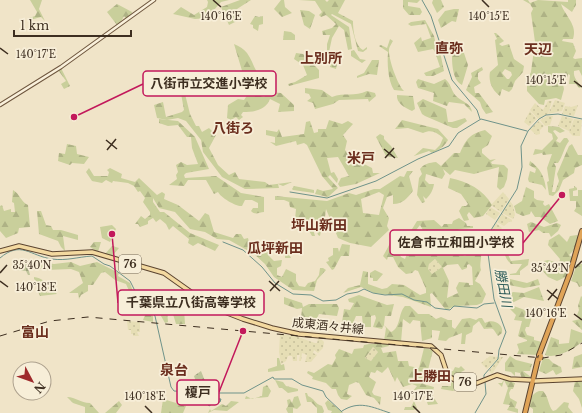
<svg xmlns="http://www.w3.org/2000/svg" width="582" height="413" font-family="'Libre Baskerville','Noto Sans JP',serif">
<defs>
<pattern id="farmland-dots" width="8" height="8" patternUnits="userSpaceOnUse"><rect width="8" height="8" fill="#e6deb5"/><path d="M2 2h.1M6 6h.1" fill="none" stroke="#c6bf9b" stroke-width="1.8" stroke-linecap="round"/></pattern>
<pattern id="forest-firs" width="22" height="20" patternUnits="userSpaceOnUse"><rect width="22" height="20" fill="#c9cf9b"/><path d="M5 1l3.5 6h-7zM16 11l3.5 6h-7z" fill="#aeb285"/></pattern>
<pattern id="cemetery-stones" width="16" height="16" patternUnits="userSpaceOnUse"><rect width="16" height="16" fill="#bfc49a"/><path d="M2 7V4a2 2 0 0 1 4 0v3zM10 15v-3a2 2 0 0 1 4 0v3z" fill="#9ca07d"/></pattern>
<pattern id="water-rules" width="6" height="5" patternUnits="userSpaceOnUse"><rect width="6" height="5" fill="#a9c4bc"/><path d="M0 2.5h6" fill="none" stroke="#8ba098"/></pattern>
</defs>
<rect width="100%" height="100%" fill="#f0e4c8"/>
<g fill="url(#farmland-dots)">
<path d="M555 100 565 103 562 111 548 114Z"/>
<path d="M548 101H552L548 114 538 119 530 110 535 103 543 110Z"/>
<path d="M578 105 574 116 562 114 565 106 571 107Z"/>
<path d="M530 111 537 119 529 126 524 122Z"/>
<path d="M547 116H553L550 125 545 126 540 120Z"/>
<path d="M562 116 573 119 569 131 558 126Z"/>
<path d="M574 119 582 120 580 136H573L569 132Z"/>
<path d="M539 121 544 126 540 130V134L536 135 530 129Z"/>
<path d="M503 192 509 199 501 212 491 205Z"/>
<path d="M509 200 513 205 515 215 513 219 502 213Z"/>
<path d="M490 207 500 213 495 220 486 214Z"/>
<path d="M502 214 512 220V222L510 221 504 226 497 222Z"/>
<path d="M496 223 502 228 497 235 498 240 488 242 489 235Z"/>
<path d="M435 259 442 267 432 274 428 269 429 264Z"/>
<path d="M127 321 140 322V332H137L139 336H133V334H131V330H128Z"/>
<path d="M280 334 298 336V337L315 343H317L318 339 322 340 324 342 323 348 318 353 314 350 313 353 317 355 311 362H305L307 355 302 353 301 361H299L300 355H297V361H293L292 356H288L286 361 281 364 279 352Z"/>
<path d="M373 347 378 352 371 361 365 358Z"/>
<path d="M490 356 498 357V359L487 369 481 363Z"/>
<path d="M499 357H503L492 374 489 371Z"/>
</g>
<g fill="url(#forest-firs)" fill-rule="evenodd">
<path d="M30 0H42L39 9 45 21 41 17 30 20 29 18 35 16 37 12Z"/>
<path d="M207 0H229L221 2 207 18 195 19 173 14 181 7 194 15 207 7 208 2Z"/>
<path d="M240 0H251L237 9 239 20 229 25 221 7Z"/>
<path d="M281 0H284L285 7 292 13 282 17 274 9Z"/>
<path d="M299 0H325L327 2 329 0H345L338 13 353 21C353 30 355 46 363 50L367 47V49L363 52 358 51 351 24 332 14 331 15 349 27 352 49 348 50 344 30 339 26 332 38 329 52H327V44L330 35H323L322 31 332 28 336 24 326 15 321 17 319 15 322 12 315 1Z"/>
<path d="M403 0H420L417 3 408 2V6L420 8 422 12 420 15H409L403 8Z"/>
<path d="M433 0H441L444 7 437 13 432 3Z"/>
<path d="M523 0H528L530 3 538 0 568 2V0H576V5L572 12 561 4C565 16 578 25 573 39H563L562 41 573 43 576 51 573 58 575 59 582 58V76L579 70 574 71C573 78 578 82 582 87L579 88 576 84H569L570 75 568 74 567 78 562 79 564 89 561 100 556 98 545 100 544 105 539 104 527 91V80L531 72 535 42 531 13 533 9 530 4Z"/>
<path d="M117 4 132 12 131 16 126 19 124 16 120 24 117 25 107 12Z"/>
<path d="M454 9H459L456 22 452 21 441 28 438 20 445 11Z"/>
<path d="M300 10 309 11 315 15 310 29 304 25Z"/>
<path d="M255 16 259 17 263 16V24L259 25 258 31 253 28V25L250 24Z"/>
<path d="M425 20 434 36 436 45 439 47 444 71 433 76H426L424 73 440 67 435 52 433 49 418 52 414 43 421 37 422 41 431 38 426 24 411 26 408 24 411 22Z"/>
<path d="M284 31 291 32 295 35V40H283Z"/>
<path d="M494 33H496L504 41 499 44 502 46 509 44 514 59 524 66 523 72 515 81 512 89 509 92 502 89 500 96C493 91 488 82 490 72L498 65 495 40 497 39ZM505 69 511 72 512 75 509 79H507L502 73Z"/>
<path d="M390 39 393 41C392 43 389 47 389 50 388 58 398 86 404 91L394 90C388 81 387 63 388 52L379 46 381 45 387 48Z"/>
<path d="M234 44C239 46 244 49 247 53 255 64 254 75 269 84L261 96 264 97 270 92 281 93 294 105V111L278 112 280 104 270 99C265 111 253 112 243 112L241 115 243 117 239 120 236 117 231 120 227 118 228 105 238 99 244 100 248 94 255 92 243 74Z"/>
<path d="M452 48 459 49 464 53 468 65 462 85C451 79 452 60 452 48Z"/>
<path d="M354 50 360 59 366 60 362 63 351 56V51Z"/>
<path d="M296 53 303 54 319 70V78L289 86 288 84 295 82 307 75 303 65 294 59Z"/>
<path d="M326 55 337 64 336 69 330 67V64L324 57Z"/>
<path d="M372 60H379L377 75 369 74 357 78V76L364 73Z"/>
<path d="M482 67 483 70 478 73V79L481 83 474 87 475 93H479L493 112 486 114 482 108 480 102 466 90 472 77 471 73Z"/>
<path d="M61 68 70 86 64 89 61 84 66 81 58 70Z"/>
<path d="M418 79 434 84 445 79C451 83 451 91 456 96 462 102 471 103 472 112L464 104 449 102 447 106 433 101 434 93 418 88 416 82Z"/>
<path d="M180 88 184 90 190 114 196 126H199L202 132 209 128 216 135 209 148 218 165 229 175 235 172 239 179 265 182 269 185 292 182 283 186 278 184 279 188 245 189 222 177 203 152 201 140 186 121 178 118 167 120 157 118 154 105 163 102 166 117 182 112 184 110Z"/>
<path d="M305 88 322 90 332 97C344 92 355 97 367 91L375 93 376 96 369 102 368 99 339 100 333 104 315 109 313 103 307 101 311 98 309 94 305 93Z"/>
<path d="M397 95 413 96 415 109 412 111C405 108 396 103 397 95Z"/>
<path d="M423 99 446 109 448 122H452L465 118 467 121 457 128H453L425 116 422 114 417 103Z"/>
<path d="M159 119 178 121 195 137 209 169 186 173 184 175 185 178 216 176 241 193 264 197V212C259 212 256 216 251 211L253 208H258V203L252 200H245L242 206C237 207 221 198 218 192L214 194 206 180H188L184 186 169 185 177 179 176 175 178 172 176 165 181 162 187 165 198 164 192 148 191 137H187L178 125 168 126 159 123Z"/>
<path d="M329 120 342 124 348 121 353 124 343 135 347 141 345 150 349 155H354L362 163 372 168 373 173H380L356 184 340 187 338 184 341 178 349 176 338 157 327 158 331 173 334 172 338 179 337 183 330 175 328 177 338 188 328 197 315 194 317 189 323 191 333 189 322 176 307 145 304 143 297 145 296 141 276 146 270 142 275 143V137L266 135V130L277 132 279 129 282 137 304 134 306 122 310 121 314 133 318 132V129H326Z"/>
<path d="M402 120 438 129 448 140C444 147 439 150 432 153L429 151 414 156 423 148 435 150 440 145 443 138C437 133 432 129 423 133L408 128 395 129Z"/>
<path d="M548 126 559 127 565 131 560 133 555 130 553 131 558 138 556 141 560 143 564 138H567L569 141C564 147 563 156 558 163H554L556 167 552 192H555L559 181 557 174 569 146 572 144 578 155H582V165L575 168 574 173 563 180 559 190 553 196 549 195 547 182 549 181 547 168 552 154 543 155 542 153 533 155 535 149 542 150 553 139 552 134 548 132Z"/>
<path d="M485 130 492 136 488 145 482 149V153L490 160 496 159 491 162 492 164 504 165 508 169 507 179 504 187 500 190 497 187 499 167 474 174 455 170 450 175 443 169 445 174 442 179 426 174 425 180 429 184H434C433 190 431 194 426 199L423 196 425 202 422 203 417 195 419 178 422 174 420 169C425 163 429 163 436 162L441 166 454 153H460C466 139 470 134 485 130Z"/>
<path d="M380 134 384 136V139L391 146 398 158 386 156 376 137Z"/>
<path d="M67 144 76 146 77 154 89 157 84 164 72 163 70 165 58 161 59 153 65 154Z"/>
<path d="M530 161C540 168 545 177 546 190L542 185 529 182 528 179 530 171 535 173 536 169 529 165Z"/>
<path d="M89 168 94 176H108L109 172 107 170 110 168 122 174 121 178 135 182 139 178 157 195 162 192 165 194 164 199 178 205 199 221 205 213 209 215 214 232 233 238 236 234H241L244 239 248 238 250 247 256 250 261 247 271 252 269 256 274 261 282 260 281 266 277 268V275L282 277 286 269 296 274V281L299 286 305 287 308 283 315 281 319 275 320 268H323L326 270 317 280 314 291 293 290 274 277 265 264 254 254 229 240 217 239 205 232 190 229 175 212 159 208 153 198V202L160 212H164L190 233 219 245 215 251 198 243 193 246 188 243 189 239 173 226 169 230 166 224 160 219 156 222 153 218 148 221V224L140 227 138 224H135L141 216 145 219 150 215V212L143 202 145 198 140 191 138 192 134 186 128 183 113 181 112 183 106 180 102 183 92 181 86 172Z"/>
<path d="M407 171H413L409 176 413 191C407 198 403 204 393 204V195L387 197 383 208 389 218 387 226 389 230 371 247 350 243 338 238 326 209 325 217 321 221 322 225 320 236 318 235 314 221 311 222 315 236H312L308 229 294 230 296 209 290 207 289 202 284 200H275V196L327 201 349 193 356 195 374 189H380L400 176 404 177ZM379 192 384 195 379 215 363 213 361 199Z"/>
<path d="M450 178C467 181 484 190 492 205L483 216 474 218 469 212 467 215 469 220 464 221 459 211 462 206H466L468 204 461 194 448 188Z"/>
<path d="M294 186 314 190V193L293 190 292 189Z"/>
<path d="M574 186 577 188V190L573 191V196H578V190H582V216L574 211 576 208V201H570L569 189 574 188Z"/>
<path d="M526 187 534 191V198L537 200 544 201 543 204 545 206 549 204 558 221 550 224 540 217H535L531 211 530 214 523 216 516 213 514 206 522 201Z"/>
<path d="M13 190C20 194 21 202 28 205L30 227 19 228 18 233 6 238 0 231V206L2 205 4 211 11 209V212H15L14 203 12 202Z"/>
<path d="M37 211H41L46 225 51 226 53 230H61L78 235V240L63 236 65 251 61 247 58 241 39 234Z"/>
<path d="M459 218 466 223 467 226H473V228L460 229 450 233 444 239 451 236 455 237 459 234 472 232 475 238 466 240 467 243H472L461 251 460 254 465 256 477 249 481 252C482 259 479 264 481 270L475 281 480 284 486 294 482 303 477 305 456 306 446 310 432 293 430 294 431 307 403 297 374 293 361 287 343 293 348 288 360 285 363 271 368 272V284L382 289 387 288 392 284 404 285 420 295 426 293V289L418 271 415 270 412 273 406 274 398 267 393 257H388L387 260 383 256C389 247 392 236 398 230L395 242 399 244 397 250 401 257 405 259 407 254 404 250V243L412 253 416 255 427 248 429 251 431 250 427 237 420 225 413 234H409L417 221 434 220 442 227 444 224H452L453 221ZM435 259 442 267 432 274 428 269 429 264ZM458 264 462 270 467 268V265L469 264 472 267 473 285H469V283L459 282 456 288 458 293 447 298 449 281 443 268 447 265Z"/>
<path d="M531 222 544 227 557 223 561 225 558 231 551 237 549 233H543L539 230 529 232 527 224Z"/>
<path d="M559 234 567 242 570 236 577 235 579 237 574 250 569 255 572 257 567 271 568 274 566 277 557 281 548 277 542 270 544 261 548 260 559 263 560 259 548 245 549 240Z"/>
<path d="M506 238 517 239 515 245 506 250 511 261 529 259 528 265 520 271V275H510V274L516 273 522 264H511C503 257 503 248 506 238Z"/>
<path d="M94 242H101L98 252 90 247Z"/>
<path d="M273 244H279L288 252 291 258H285V251Z"/>
<path d="M342 244 350 245 349 256H341L334 269 332 270 326 262 329 261 328 258 333 255V248H338L339 252Z"/>
<path d="M112 246 119 248 113 255 110 257 105 254Z"/>
<path d="M28 260 54 264 71 262 80 266 97 262 119 273 118 276 130 283 135 297 153 316V322L143 320 145 315V312L140 315 131 306 134 302 126 284 115 280 105 272 101 273 93 285H88V291L81 295 79 299 78 293H69L83 283 79 272 71 269 46 270 31 267Z"/>
<path d="M577 264H582V286L579 287 577 283 571 281Z"/>
<path d="M375 270 383 274 377 281H373V278H370V273Z"/>
<path d="M34 277C41 278 48 282 49 289L46 290 47 293 54 291 57 294 40 296 37 289 40 288V285L34 279Z"/>
<path d="M510 279 527 283 538 279 540 285 524 288 509 285Z"/>
<path d="M539 287 544 301 524 297 510 304V294L513 292 524 293Z"/>
<path d="M150 293H155L158 302 167 298 174 306 176 305 184 309 185 324H176L173 314 169 310 167 311 168 322 165 323 149 295Z"/>
<path d="M359 295 387 305 394 304 391 316H385L384 325 391 332C401 328 398 313 405 306H410L418 314H429L436 319 441 317 448 320H452V327L455 329 462 319 470 318 476 320 479 318H482L485 323C493 318 504 324 502 333L498 336C492 328 495 328 484 329L479 321 473 326 472 332 466 335 465 344H461L462 333 449 338 446 341 438 340 440 331 432 330V338L422 341 420 321 413 320 410 324 403 319 401 342 384 341 386 328 384 325 382 329 373 327 376 318 375 315 371 316V327H363L362 316H356L353 323 342 322 344 309 350 310 354 303 349 302 348 299Z"/>
<path d="M581 296 582 297V330L572 321 580 319 577 315 579 310 578 306Z"/>
<path d="M284 297 302 303 303 307 309 304H337L339 308 337 316 319 314 316 320H311L302 325 301 318 302 308 297 309 284 304Z"/>
<path d="M511 305 533 313 529 327H526L525 330 527 335 534 337V340L542 342 538 355 517 354 519 350 517 344 527 341V340L518 336 522 321 514 320 516 315 510 309Z"/>
<path d="M571 329 582 333V342C573 349 557 359 545 355L551 337 559 340V344L569 343Z"/>
<path d="M369 344H388L389 346 381 348 383 353 396 351 398 361H408L409 366 419 368 424 348 433 350 426 378 423 384 434 387 432 395 438 404 428 405 427 402 431 400 427 391 418 389 413 391 417 386 412 384 403 387 397 377 395 382 388 367 382 373 377 370 375 373 371 372 369 377 376 382 372 392 374 395 381 397 380 405 374 398 366 395 359 383 356 382 349 385 347 394 352 396 347 400 341 399 338 395 336 389H332L326 383 312 379 313 377 307 373 308 371 314 373 328 364 332 365 336 358 335 355 339 349 352 354 354 349 363 348 364 345ZM373 347 378 352 371 361 365 358Z"/>
<path d="M582 354V367L572 369 574 357Z"/>
<path d="M510 356 516 360 532 364 530 371H523L531 377 529 382 522 379 520 373 515 372V376L511 372 505 371V363Z"/>
<path d="M277 358H279L281 365 284 364 285 370 268 372V369L277 366Z"/>
<path d="M543 358 549 359 553 363 561 367 562 372 556 375 553 370 546 374 539 371Z"/>
<path d="M461 366 465 370 461 372 463 376 460 379 458 375 451 377 446 372 453 371 455 367 459 368Z"/>
<path d="M504 379 515 383 513 389H511L509 393 510 398 517 402 515 408 518 409V413L507 410 510 405 503 404 508 388 504 380 502 387 498 383H502Z"/>
<path d="M275 380 283 382 286 386 298 389V391L288 393 282 388H279Z"/>
<path d="M575 381H582V408L579 399 573 391Z"/>
<path d="M451 382 461 384V387L453 391 441 389 442 386H451Z"/>
<path d="M267 385 271 391 268 397 245 399 246 396 252 399 262 396 263 387Z"/>
<path d="M539 391H543C549 397 548 406 553 411L556 410 564 402 569 403 568 407 573 413H533V409L530 407C530 400 531 394 539 391Z"/>
<path d="M305 393H307L308 396C314 398 315 404 322 406L324 411 323 413H317V408L311 402H307Z"/>
<path d="M298 396 301 405 297 409 293 408V413H288L286 409 288 406 287 400 290 399 292 403 294 397Z"/>
<path d="M67 397C76 397 80 403 90 403L99 413H85V407L73 403Z"/>
<path d="M163 399 186 406 183 413H161Z"/>
<path d="M328 400 342 412V413H331L332 411 328 410 325 403Z"/>
<path d="M119 401 122 405 116 413H105Z"/>
<path d="M231 401 239 402 227 411 214 410 208 413 210 409 211 411 222 404 226 406Z"/>
<path d="M414 401 417 408 414 410H404L405 407H411Z"/>
</g>
<g fill="url(#cemetery-stones)">
<path d="M16 263H27L30 275H28L26 271 17 270Z"/>
<path d="M201 371 205 381 196 382 194 376Z"/>
</g>
<path fill="#c9cf9b" d="M112 225 116 229 110 242 102 238 100 227Z"/>
<path fill="url(#water-rules)" stroke="#6f938a" d="M202 398 221 399 220 402H215L209 406 207 403H202Z"/>
<g fill="none" stroke-linecap="round" stroke-linejoin="round">
<g stroke="#6f938a" stroke-width="1">
<path d="M422 0 431 16 452 80 477 110 480 119"/>
<path d="M290 192 327 198 376 181 418 159 449 146 458 133 481 119 527 131"/>
<path d="M223 242 243 250 262 267 275 283 293 294 311 295 323 301 336 300 347 294 358 292 364 289 373 293 385 295 402 294 414 300 427 302 435 308 450 310 454 306 477 308 484 304 494 303"/>
<path d="M0 258C21 240 30 256 52 259 66 261 78 257 92 256L104 264 110 266 130 281 136 293 155 316 171 387 174 391 211 393H244L273 377 274 379H292L302 385 323 391 326 397 342 412"/>
<path d="M484 379V375L498 359 499 350 506 332 494 299 486 238 517 189 522 167 521 146 528 131 539 119 546 115 558 114 582 119"/>
<path d="M342 411C359 400 372 407 390 413"/>
<path d="M475 413 486 394 485 382"/>
</g>
<defs>
<path id="secondary" d="M0 105 61 67 154 0"/>
<g id="primary">
<path d="M0 251 19 246 52 254 92 252 164 273 212 307 243 319 272 328 299 334 431 346 441 355 448 376 455 380 477 383 497 375 510 379 530 380"/>
<path d="M535 381 582 379"/>
</g>
<g id="highway">
<path d="M539 355 570 273 582 231"/>
<path d="M525 413 538 359"/>
</g>
</defs>
<use href="#secondary" stroke="#6f573f" stroke-width="4.5"/>
<use href="#primary" stroke="#5b4430" stroke-width="5.5"/>
<use href="#highway" stroke="#5b4430" stroke-width="6"/>
<use href="#secondary" stroke="#faf1dc" stroke-width="2.5"/>
<use href="#primary" stroke="#f3d9a0" stroke-width="3.5"/>
<use href="#highway" stroke="#e0a458" stroke-width="4"/>
<path stroke="#3d2e20" stroke-width="1" stroke-dasharray="7 7" stroke-linecap="butt" d="M0 336 50 321 88 317 543 358 561 355 582 343"/>
<defs>
<path id="highway-bridge" d="M540 359 541 356"/>
</defs>
<use href="#highway-bridge" stroke="#5b4430" stroke-width="6" stroke-linecap="butt"/>
<use href="#highway-bridge" stroke="#e0a458" stroke-width="4"/>
</g>
<path fill="none" stroke="#3d2e20" stroke-width="1.5" d="M213 0 221 7M482 0 489 7M0 48 8 54M574 81 582 87M106 140 117 149M384 149 395 158M107 150 116 139M385 158 394 148M575 268 582 261M0 273 7 265M0 281 8 287M269 281 280 291M547 290 558 299M270 291 279 281M548 300 557 289M574 314 582 320M145 406 152 413M413 406 420 413"/>
<g text-anchor="middle" stroke-width="3.5" stroke-linejoin="round" paint-order="stroke">
<g fill="#f7eed8" stroke="#756857" stroke-width="1">
<rect x="119" y="255" width="22" height="18" rx="3"/>
<rect x="454" y="373" width="22" height="18" rx="3"/>
</g>
<g font-size="11" font-weight="bold" fill="#3d2e20">
<text x="130" y="268">76</text>
<text x="465" y="386">76</text>
</g>
<g font-size="12" fill="#3d2e20" stroke="#f7eed8">
<text transform="translate(328 326) rotate(6)" y="4">成東酒々井線</text>
</g>
<g font-size="13" font-style="italic" fill="#2f5d5a" stroke="#f7eed8">
<text transform="translate(504 288) rotate(79)" y="5">勝田川</text>
</g>
<g font-size="14" font-weight="bold" fill="#6b2e1e" stroke="#f7eed8">
<text x="449" y="53">直弥</text>
<text x="538" y="54">天辺</text>
<text x="321" y="63">上別所</text>
<text x="233" y="133">八街ろ</text>
<text x="361" y="163">米戸</text>
<text x="319" y="230">坪山新田</text>
<text x="275" y="253">瓜坪新田</text>
<text x="35" y="337">富山</text>
<text x="174" y="375">泉台</text>
<text x="430" y="381">上勝田</text>
</g>
</g>
<g font-size="10" text-anchor="middle" fill="#3d2e20" stroke="#f7eed8" stroke-width="3.5" stroke-linejoin="round" paint-order="stroke">
<text x="221" y="20">140°16'E</text>
<text x="489" y="20">140°15'E</text>
<text x="36" y="58">140°17'E</text>
<text x="546" y="84">140°15'E</text>
<text x="32" y="269">35°40'N</text>
<text x="550" y="272">35°42'N</text>
<text x="36" y="291">140°18'E</text>
<text x="546" y="317">140°16'E</text>
<text x="145" y="400">140°18'E</text>
<text x="413" y="400">140°17'E</text>
</g>
<path fill="none" stroke="#c2185b" stroke-width="1.5" d="M74 117L143 84M562 195L523 243M112 234L118 303M243 331L219 392"/>
<g fill="#c2185b" stroke="#f7eed8" stroke-width="1.5">
<circle cx="74" cy="117" r="4"/>
<circle cx="562" cy="195" r="4"/>
<circle cx="112" cy="234" r="4"/>
<circle cx="243" cy="331" r="4"/>
</g>
<g fill="#f7eed8" stroke="#c2185b" stroke-width="1.5">
<rect x="143" y="71" width="133" height="25" rx="4"/>
<rect x="390" y="230" width="133" height="25" rx="4"/>
<rect x="118" y="290" width="146" height="25" rx="4"/>
<rect x="177" y="380" width="42" height="25" rx="4"/>
</g>
<g font-size="13" text-anchor="middle" font-weight="bold" fill="#3d2e20">
<text x="209" y="88">八街市立交進小学校</text>
<text x="456" y="247">佐倉市立和田小学校</text>
<text x="191" y="307">千葉県立八街高等学校</text>
<text x="198" y="397">榎戸</text>
</g>
<g transform="translate(32 381) rotate(131)"><circle r="19" fill="#f7eed8" stroke="#ada18e"/>
<path d="M0-3L7 15L0 10L-7 15Z" fill="#9e2a2b"/>
<text y="-6" font-size="11" font-weight="bold" text-anchor="middle" fill="#3d2e20">N</text>
</g>
<path d="M14 30v6h117v-6" fill="none" stroke="#3d2e20" stroke-width="2"/>
<text x="20" y="30" font-size="12" fill="#3d2e20" stroke="#f7eed8" stroke-width="3" paint-order="stroke">1 km</text>
</svg>
